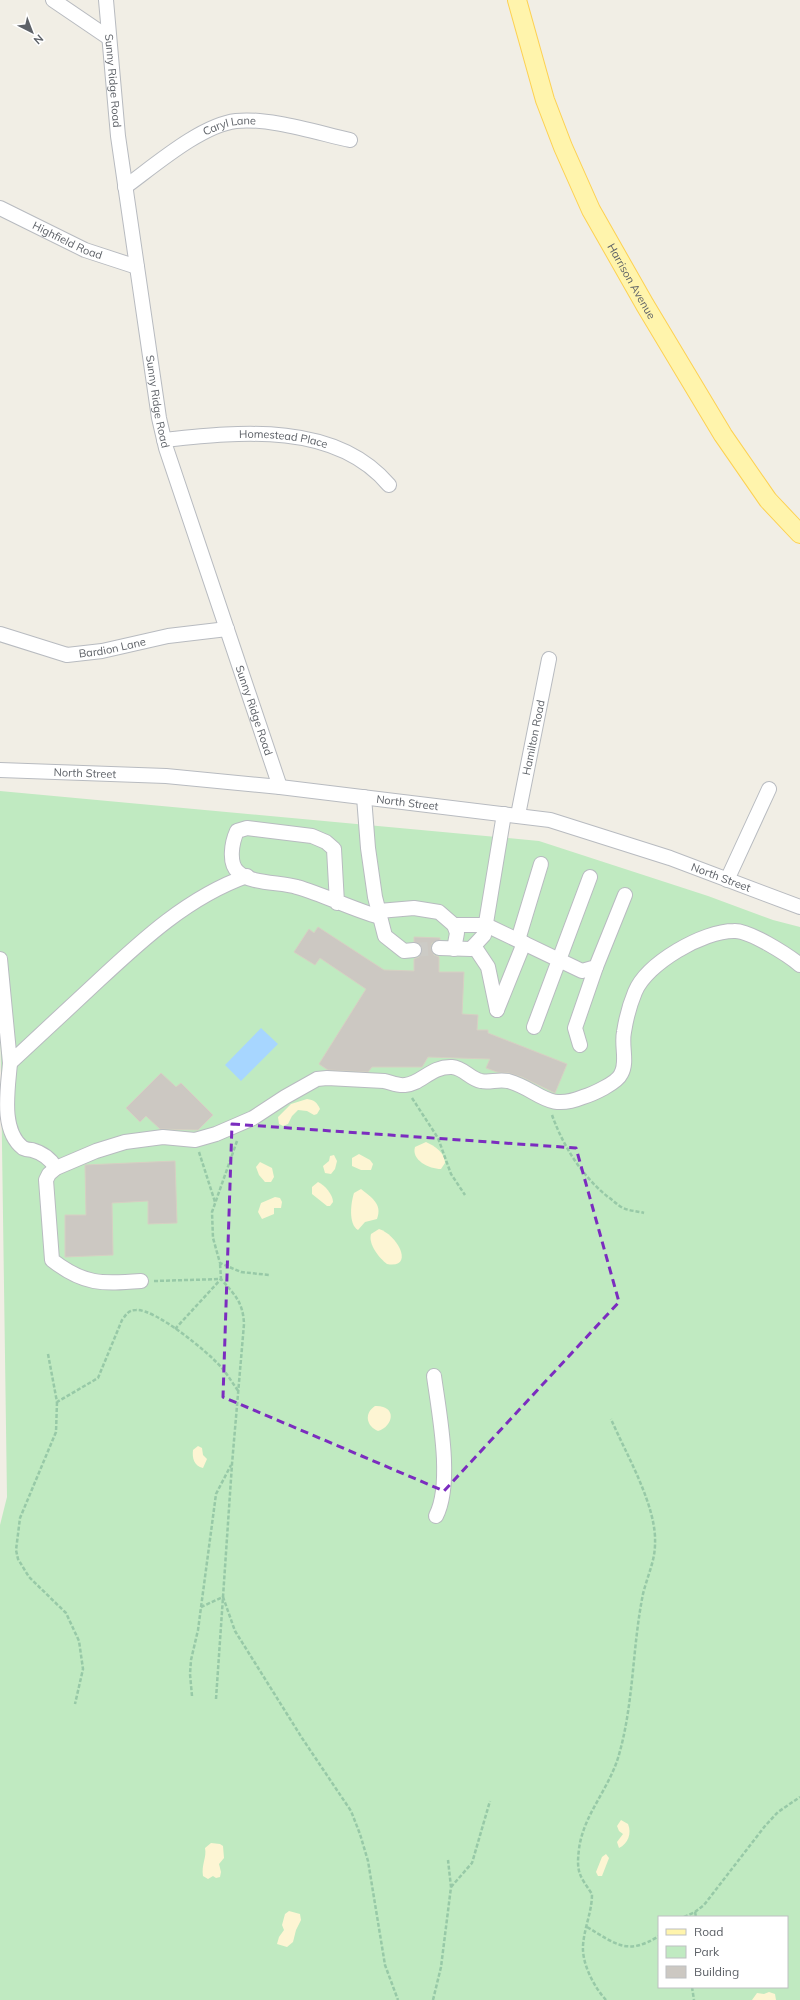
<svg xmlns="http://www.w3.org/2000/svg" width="800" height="2000" font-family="Mulish,sans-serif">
<rect width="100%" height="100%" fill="#f1eee5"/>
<path fill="#c0eac1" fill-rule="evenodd" d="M0 791 539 841 708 896 773 920 800 927V2000H0V1525L7 1497 0 1004ZM659 1917H787V1987H659Z"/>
<g fill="#fdf5d3">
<path d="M307 1099C314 1100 317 1102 320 1109L317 1114 314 1115 307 1111 298 1110 292 1116 288 1124 283 1126 279 1124 278 1117 291 1104Z"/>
<path d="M426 1142C435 1146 445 1153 445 1163L441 1169C429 1169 411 1160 415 1147Z"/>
<path d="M359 1154 370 1160 373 1164 371 1170H361L352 1166V1158Z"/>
<path d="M334 1155 337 1161 335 1169 331 1174 325 1173 323 1166 329 1161 330 1156Z"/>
<path d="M260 1162 272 1168 274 1177 271 1182H265L259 1175 256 1167Z"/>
<path d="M318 1182C325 1185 333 1195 333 1202L330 1206H327L312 1194V1187Z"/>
<path d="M361 1189C371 1197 383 1204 377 1219L365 1222 358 1230C348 1224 351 1202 354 1193Z"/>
<path d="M275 1197 280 1198 282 1202 281 1208H274V1214L262 1219 258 1212 261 1203Z"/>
<path d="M379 1229C398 1235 415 1269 387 1264 379 1258 368 1244 371 1234Z"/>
<path d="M375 1406C397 1405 394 1426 378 1431 366 1426 364 1413 375 1406Z"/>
<path d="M198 1446 202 1448 203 1455 207 1459 203 1468C194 1466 192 1458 193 1450Z"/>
<path d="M621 1820 628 1824C632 1833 628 1844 619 1848L617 1842 623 1834 619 1831 617 1826Z"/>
<path d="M211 1843 220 1844 223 1846 224 1858 219 1864 221 1872 220 1877 216 1878 213 1876 208 1879 203 1876C201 1865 207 1857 205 1848Z"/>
<path d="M606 1854 609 1858 602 1876H598L596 1872 602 1857Z"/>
<path d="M289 1911 300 1914 301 1920 296 1930 293 1942 287 1947 277 1944 279 1937 284 1930 282 1925 285 1914Z"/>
<path d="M769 1992 775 1994 776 2000H752L757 1993 764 1994Z"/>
</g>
<path fill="#a7d6ff" d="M261 1028 278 1044 241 1081 225 1065Z"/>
<g fill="#ccc8c2" stroke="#d6d0c3">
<path d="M318 927 384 970 414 971V959L419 957 422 950 421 945 414 942V937L440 938V940L432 943 431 948 434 955 439 957V972H464L462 1014 478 1015 477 1030H488V1033L567 1064 555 1093 522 1077 509 1073 497 1072 486 1068 490 1059 428 1057 422 1067H372L368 1072 328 1070 319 1064 366 989 320 958 315 965 294 952 309 929 314 933Z"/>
<path d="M161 1073 176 1087 181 1083 213 1115 198 1130 160 1129 146 1116 140 1122 126 1108Z"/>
<path d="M175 1161 177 1223 148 1224V1201L112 1203 113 1255 65 1257V1215H86L85 1165Z"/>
</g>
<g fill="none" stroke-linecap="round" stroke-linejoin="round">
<path stroke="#cccbc6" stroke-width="14" stroke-dasharray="14 7" stroke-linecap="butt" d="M414 950 439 948"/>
<defs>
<g id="minor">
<path d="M53 0 109 38"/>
<path id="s1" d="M106 0 118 136 159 418 166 448 280 787"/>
<path id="s2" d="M125 187C154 166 201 125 236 121 267 117 318 133 350 140"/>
<path id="s3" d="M0 208 85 250 137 267"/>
<path id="s4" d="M164 440C239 432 335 421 389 485"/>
<path id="s5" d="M0 634 67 655 102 651 168 636 227 629"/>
<path id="s6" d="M0 770 166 776 280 787 550 820 670 858 800 907"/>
<path d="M364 797 368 848 375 897 385 936 404 951 414 950"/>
<path id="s7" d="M518 815 549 659"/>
<path d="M727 880 769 789"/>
<path d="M337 903 334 849 326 842 312 836 247 828 237 831C232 842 228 863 238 872 250 884 281 882 297 887 325 895 351 909 380 917"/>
<path d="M379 911 414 908 439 912 454 925 457 933 454 949"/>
<path d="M454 925H486L582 971 596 967 625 895"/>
<path d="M518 940 541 864"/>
<path d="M474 946 488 967 497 1010"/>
<path d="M439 948 471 949 484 935 504 814"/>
<path d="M0 959 10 1063C39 1036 68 1009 97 982 142 940 188 897 247 876"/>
<path d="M497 1010 524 943"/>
<path d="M534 1027 590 877"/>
<path d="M580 1045 575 1028 596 967"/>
<path d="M10 1063C8 1089 0 1130 23 1148 25 1149 29 1150 32 1150 43 1153 50 1158 56 1168"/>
<path d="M141 1281C102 1284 84 1285 52 1260L46 1180 49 1174 56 1168 96 1151 125 1142 163 1137 195 1140 216 1134 253 1118 285 1097 317 1079 327 1078C346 1079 365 1080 384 1081 390 1082 398 1086 405 1085 421 1084 431 1066 452 1067 464 1068 470 1079 481 1081 490 1083 497 1079 508 1081 540 1090 546 1112 583 1097 593 1094 617 1083 621 1074 628 1062 621 1046 624 1032 626 1019 630 1004 635 992 647 963 703 931 734 931 749 930 788 955 800 965"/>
<path d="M434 1376C439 1413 453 1483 436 1516"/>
</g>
<g id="major">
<path id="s8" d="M517 0 545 100 563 147 591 210 645 305 723 435 768 500 800 534"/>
</g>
</defs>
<use href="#minor" stroke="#b8bbc0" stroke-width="16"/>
<use href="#major" stroke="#fdd152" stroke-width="20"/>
<g stroke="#97c9a7" stroke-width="2.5" stroke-dasharray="4 2" stroke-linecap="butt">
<path d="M412 1098 438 1138 451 1174 465 1195"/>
<path d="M552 1115C563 1146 582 1176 608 1197 613 1200 617 1205 623 1208 630 1211 637 1211 644 1213"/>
<path d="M237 1141 212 1212 213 1238 220 1263 241 1272 269 1275"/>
<path d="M199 1152 215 1202"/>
<path d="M154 1281 221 1279 220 1263"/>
<path d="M175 1329 221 1279C235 1295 243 1302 244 1324L232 1464 223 1597 201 1607"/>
<path d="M48 1354 57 1402 98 1378 122 1320C126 1315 128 1310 136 1310 156 1309 208 1352 221 1367 228 1375 233 1384 239 1392"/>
<path d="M57 1402 56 1432 20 1518 16 1550 18 1559 29 1577 66 1613 79 1641 83 1669 75 1704"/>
<path d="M192 1696 190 1674 191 1660 198 1630 216 1494 231 1465"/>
<path d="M216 1699 223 1597 235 1631 302 1738 351 1811 360 1834 368 1861 385 1965 398 2000"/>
<path d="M451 1887 472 1863 490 1801"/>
<path d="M695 1912 696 1917"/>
<path d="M684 1917 695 1912 704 1905 765 1826 778 1812 800 1797"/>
<path d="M587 1927C616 1944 627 1956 659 1936"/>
<path d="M692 1987 694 2000"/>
<path d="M433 2000 441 1967 451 1887 448 1860"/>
<path d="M606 2000C594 1987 582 1964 583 1946 584 1928 592 1912 592 1894 580 1876 576 1873 579 1849 583 1816 608 1790 618 1758 634 1705 632 1648 643 1594 647 1577 655 1561 655 1544 657 1506 626 1454 611 1419"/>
</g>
<use href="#minor" stroke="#fff" stroke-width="14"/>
<use href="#major" stroke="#fff4ac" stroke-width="18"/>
</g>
<path fill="none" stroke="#7b2cbf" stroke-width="3" stroke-dasharray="8 5" stroke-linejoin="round" d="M232 1124 576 1148 619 1302 444 1491 223 1397Z"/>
<g text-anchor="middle" stroke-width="3" stroke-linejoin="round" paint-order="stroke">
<g font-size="11" fill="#5d6167" stroke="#fff">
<text dy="4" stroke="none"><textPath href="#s1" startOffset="81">Sunny Ridge Road</textPath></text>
<text dy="4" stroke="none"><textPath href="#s2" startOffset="123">Caryl Lane</textPath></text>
<text dy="4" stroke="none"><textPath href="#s3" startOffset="75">Highfield Road</textPath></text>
<text dy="4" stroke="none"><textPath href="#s8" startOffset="305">Harrison Avenue</textPath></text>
<text dy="4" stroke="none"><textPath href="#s1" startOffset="405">Sunny Ridge Road</textPath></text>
<text dy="4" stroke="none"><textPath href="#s4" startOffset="120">Homestead Place</textPath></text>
<text dy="4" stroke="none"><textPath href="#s5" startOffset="116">Bardion Lane</textPath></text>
<text dy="4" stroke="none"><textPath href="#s1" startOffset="729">Sunny Ridge Road</textPath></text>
<text dy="4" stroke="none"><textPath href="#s7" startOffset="79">Hamilton Road</textPath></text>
<text dy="4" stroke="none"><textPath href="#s6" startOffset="85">North Street</textPath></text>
<text dy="4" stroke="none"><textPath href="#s6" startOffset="409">North Street</textPath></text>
<text dy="4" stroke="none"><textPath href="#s6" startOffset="733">North Street</textPath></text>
</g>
</g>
<rect x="658" y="1916" width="130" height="72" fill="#ffffff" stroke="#bec0c2"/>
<rect x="666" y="1929" width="20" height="6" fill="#fff4ac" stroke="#bec0c2"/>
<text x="694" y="1936" font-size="12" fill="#5d6167">Road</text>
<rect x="666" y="1946" width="20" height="12" fill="#c0eac1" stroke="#bec0c2"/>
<text x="694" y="1956" font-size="12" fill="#5d6167">Park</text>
<rect x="666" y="1966" width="20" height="12" fill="#ccc8c2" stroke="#bec0c2"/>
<text x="694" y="1976" font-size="12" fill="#5d6167">Building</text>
<g transform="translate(32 32) rotate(138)" stroke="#ffffff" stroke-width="3" paint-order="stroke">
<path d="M0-3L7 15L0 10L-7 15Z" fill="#5d6167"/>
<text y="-6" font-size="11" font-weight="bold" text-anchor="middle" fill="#5d6167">N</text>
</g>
</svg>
